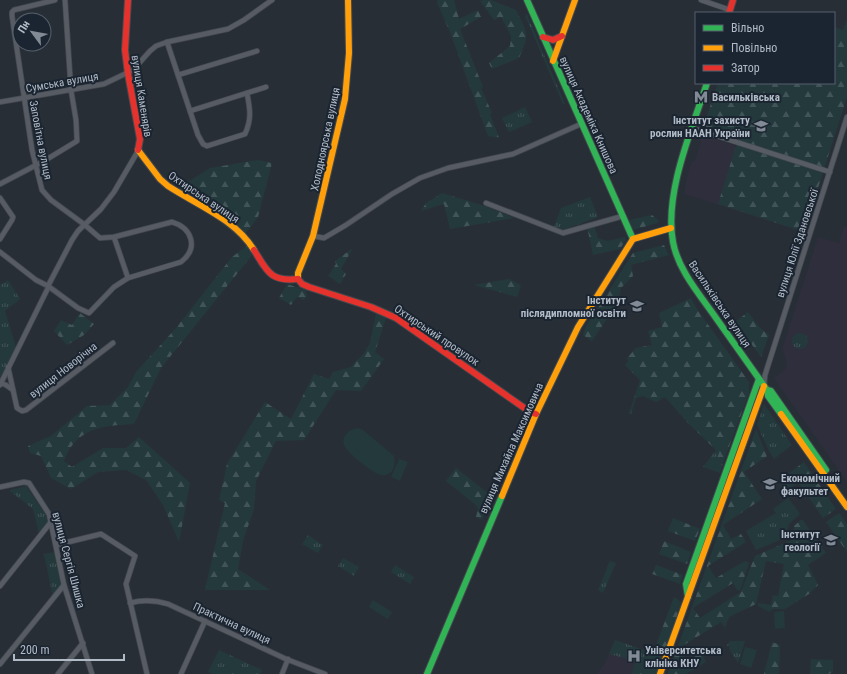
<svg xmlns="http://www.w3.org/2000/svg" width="847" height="674" font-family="'Roboto Condensed',sans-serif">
<defs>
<pattern id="grass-tufts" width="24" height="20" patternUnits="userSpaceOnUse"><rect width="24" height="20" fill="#24393c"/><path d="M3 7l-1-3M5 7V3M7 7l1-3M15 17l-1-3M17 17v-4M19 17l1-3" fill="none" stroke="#415457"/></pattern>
<pattern id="forest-firs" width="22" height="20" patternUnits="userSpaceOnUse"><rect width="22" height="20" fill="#24393c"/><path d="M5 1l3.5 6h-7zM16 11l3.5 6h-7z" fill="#415457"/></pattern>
</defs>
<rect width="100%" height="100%" fill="#272e36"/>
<g fill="#2e2e3c">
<path d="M706 136 823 174 804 232 684 194 686 181 691 163 695 160 701 141 698 140 699 138 705 139Z"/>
<path d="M844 226 847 227V482L774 378 786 369 787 362 782 349 818 237 839 243Z"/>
<path d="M615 640 664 657 658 674H597L606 661Z"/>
</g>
<g fill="url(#grass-tufts)">
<path d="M527 14 565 104H563L525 16Z"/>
<path d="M525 107 532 122 509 132 502 118Z"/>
<path d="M590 197 598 217 563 230 554 227 561 208Z"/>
<path d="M8 280 20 299 5 311 16 347 0 378V285Z"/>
<circle cx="800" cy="341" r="8"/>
<path d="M764 404 792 445 774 459 769 451 757 425Z"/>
<path d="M716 450 719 453 716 460 723 463 720 473 703 467Z"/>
<path d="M26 486 46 515 48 523 39 534 33 509 11 492 10 490Z"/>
<path d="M788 498 800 514 789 524 786 537 756 550 746 531 776 513 773 509Z"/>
<path d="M308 535 323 545 318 553 302 544Z"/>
<path d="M55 552 62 587 53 597 44 554Z"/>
<path d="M343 558 359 567 354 576 338 566Z"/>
<path d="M610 561 616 563 603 593 598 590Z"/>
<path d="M395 565 414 577 410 584 391 572Z"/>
<path d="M373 600 392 612 388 619 369 607Z"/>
<path d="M615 640 664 657 658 674H632L635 661 609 654Z"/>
<path d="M730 641H745L738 663 729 649 730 648 727 645Z"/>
<path d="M219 650 262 670 260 674H213L208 672Z"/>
</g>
<g fill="url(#forest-firs)">
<path d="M437 0H454L459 19 478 10 481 17 460 29 483 87 481 88 492 113 490 114 499 138 488 136 450 32 438 5Z"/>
<path d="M483 0H491L516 10C528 34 530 33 519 58L492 69 489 63 510 46 511 36 501 17 494 20 480 1Z"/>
<path d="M847 19V97L804 232 718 204 738 139 703 127 718 83H834V27L843 30Z"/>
<path d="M258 160 272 163 258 217 246 233 220 213 177 189 210 168Z"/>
<path d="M442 193 485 206 514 218 450 229 444 204 421 211 426 203Z"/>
<path d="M652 215 659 221 657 223 633 230 629 220Z"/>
<path d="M594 225 598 238 607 241 625 237 626 240 620 249 593 255 587 227Z"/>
<path d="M248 245 253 254 161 368 134 424C110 426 87 425 71 447 68 451 66 456 64 461L72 467 103 448H126L139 437 190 483 179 542 163 505 146 480 126 470 98 472 71 489 51 478 41 456 30 453 28 446 51 436 87 406 110 405 128 387 136 372 176 328 232 257Z"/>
<path d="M664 245 669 255 631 265 633 276 621 288 619 301 592 341 583 335 585 328 633 253Z"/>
<path d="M353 248 341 269 346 274 340 284 328 276 336 264 335 261Z"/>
<path d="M509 279 521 285 517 297 474 285Z"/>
<path d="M287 284 306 290 307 298H305L304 300 297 297 291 305 279 298Z"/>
<path d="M691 298 697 309 749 382V393L723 463 716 460 719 453 688 423 665 397 656 402 643 396 636 398 631 414 629 413 640 380 625 365 628 361 627 358 636 348 652 345 648 331 662 327 659 313Z"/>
<path d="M748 312 759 327 769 335 761 357 735 322Z"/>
<path d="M80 313 94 324 84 335 67 345 54 331 61 320 72 325Z"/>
<path d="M376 313 386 318 375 352 384 359 361 391 336 390 304 440 276 441 256 481 254 509 243 541 238 569 270 590H205L225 503 219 500 227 464 265 402 291 419 314 374 329 379 333 372 351 367 364 353 370 343Z"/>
<path d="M756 429 767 456 744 472 762 499 723 525 731 539 741 534 746 542 708 566 716 578 745 561 749 563 740 591 737 590 733 583 693 608 700 618 741 592 755 556 792 540 794 526 802 519 826 553 808 565 818 585 809 594 785 609H772L770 612 758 606V603L771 605 773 595 778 596 784 564 766 561 756 604 729 617 725 628 721 622 679 648 687 661 701 653 706 662 686 674H668Z"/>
<path d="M804 462 836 509 823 518 798 482 789 489V490L785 493 780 486 784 483 781 479Z"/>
<path d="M456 468 489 494 487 499 490 502 482 520 476 517 478 508 477 506 446 481Z"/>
<path d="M839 513 847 524V552L826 522Z"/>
<path d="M673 518 700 529 695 541 668 531Z"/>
<path d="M664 541 691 552 687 564 659 554Z"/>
<path d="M656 565 683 575 680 584 652 574Z"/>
<path d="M674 597 684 604 664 657 653 653Z"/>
<path d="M772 642 780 645 779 674H764Z"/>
<path d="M811 659 833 660V672L829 674H810Z"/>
</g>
<g fill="#24393c">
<path d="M358 428 363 430 394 456C395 462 395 466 392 471 389 474 386 476 381 475 374 474 349 454 345 447 340 437 349 429 358 428Z"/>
<path d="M399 459 408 462 400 481 391 477Z"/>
<path d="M784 611 785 628 775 629 774 612Z"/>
<path d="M745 647 757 650 751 668 740 664Z"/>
</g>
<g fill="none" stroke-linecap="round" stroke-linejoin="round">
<defs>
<g id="street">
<path d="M701 0 730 10"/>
<path d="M167 42 198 135 203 144 207 146 245 134C252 119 250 109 247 93"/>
<path d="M178 75 257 51"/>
<path d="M0 102 104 84 133 70 150 51 156 46 167 42 228 29 244 20 272 0"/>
<path d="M190 111 266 87"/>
<path d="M692 128 830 172"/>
<path d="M0 184 44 161 77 141 76 120 71 90 65 0"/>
<path d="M0 198 13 217 12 220 0 239"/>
<path d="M486 203 563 233 623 216"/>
<path d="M313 236 324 238 346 225 392 194 420 178 448 168 513 154 581 124"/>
<path d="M114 237 128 278"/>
<path d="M0 252 36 280 48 286 78 308 89 313 114 287 128 278 181 262C199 248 192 228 172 222L114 237 100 238 85 225 51 200 42 190 32 150 12 16V12L14 10 55 0"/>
<path d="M48 286 72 240 78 231 101 209 114 192 138 151"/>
<path d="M8 367 17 408 22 411 26 410 113 343"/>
<path d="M1 383 6 385 13 390"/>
<path d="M0 385 47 290"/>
<path d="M764 386 765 375 847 117"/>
<path d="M0 487 24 482 29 483 49 514 64 585 92 674"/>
<path d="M56 545 101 534 135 556 126 584 147 674"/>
<path d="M0 586 51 522"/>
<path d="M130 603C144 599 155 600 168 604L286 659 325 674"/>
<path d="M0 664 64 585"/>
<path d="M58 674 83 643"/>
<path d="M181 674 205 621"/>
<path d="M282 674 288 659"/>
</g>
<g id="fast">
<path d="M527 0 633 239"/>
<path d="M707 83C692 129 664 193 673 242 678 270 700 295 716 318 733 342 750 366 767 390L768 396 781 414"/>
<path d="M767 390 771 391 826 470"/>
<path d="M688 597 686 584 759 379"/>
<path d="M427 674 502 496"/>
</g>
<g id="slow">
<path d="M553 61 575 0"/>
<path d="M138 150 160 179 168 186C197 205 235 219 254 250"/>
<path d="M633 239 671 228"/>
<path d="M298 279V273L313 236 345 99 349 53 348 0"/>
<path d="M781 414 847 507"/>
<path d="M502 496 536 414 578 327 633 239"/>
<path d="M660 674 764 386"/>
</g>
<g id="jam">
<path d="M128 0 125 50 128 74 140 139 138 150"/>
<path d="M729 13 733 0"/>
<path d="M543 37 553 40 562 36"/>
<path d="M254 250C267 271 270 282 298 279"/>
<path d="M298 279 302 284 309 287 371 307 396 318 530 412 536 414"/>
</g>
</defs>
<use href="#street" stroke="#44494f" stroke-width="6"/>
<use href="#fast" stroke="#44494f" stroke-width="8"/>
<use href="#slow" stroke="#44494f" stroke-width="8"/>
<use href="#jam" stroke="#44494f" stroke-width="8"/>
<use href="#street" stroke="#575c64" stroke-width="4.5"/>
<use href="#fast" stroke="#30b455" stroke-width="6"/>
<use href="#slow" stroke="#ff9f0a" stroke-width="6"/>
<use href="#jam" stroke="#e5322d" stroke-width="6"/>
</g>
<defs>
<symbol id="metro-bare" viewBox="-9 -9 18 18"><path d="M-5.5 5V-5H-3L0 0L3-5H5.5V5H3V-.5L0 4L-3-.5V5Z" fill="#818a95" stroke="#1b2531" stroke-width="2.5" paint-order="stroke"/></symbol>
<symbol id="university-bare" viewBox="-9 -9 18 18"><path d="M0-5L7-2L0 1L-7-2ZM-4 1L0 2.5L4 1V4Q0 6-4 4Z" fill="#818a95" stroke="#1b2531" stroke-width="2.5" paint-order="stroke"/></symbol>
<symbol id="hospital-bare" viewBox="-9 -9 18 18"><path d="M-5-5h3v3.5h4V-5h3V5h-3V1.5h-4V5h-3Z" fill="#818a95" stroke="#1b2531" stroke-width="2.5" paint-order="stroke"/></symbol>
</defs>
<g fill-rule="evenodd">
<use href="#metro-bare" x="691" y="87" width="20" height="20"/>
<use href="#university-bare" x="751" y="116" width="20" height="20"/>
<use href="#university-bare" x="627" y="296" width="20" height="20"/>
<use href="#university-bare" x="760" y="474" width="20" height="20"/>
<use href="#university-bare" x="821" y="530" width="20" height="20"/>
<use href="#hospital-bare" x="624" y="646" width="20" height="20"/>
</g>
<g text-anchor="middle" stroke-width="4" stroke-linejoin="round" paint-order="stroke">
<g font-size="11" fill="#b1bbc8" stroke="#1b2531">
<text transform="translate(62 82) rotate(-10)" y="4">Сумська вулиця</text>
<text transform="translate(142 96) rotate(81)" y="4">вулиця Каменярів</text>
<text transform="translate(589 115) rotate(66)" y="4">вулиця Академіка Книшова</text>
<text transform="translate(325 139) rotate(-78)" y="4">Холодноярська вулиця</text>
<text transform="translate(41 140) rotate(79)" y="4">Заповітна вулиця</text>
<text transform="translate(204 197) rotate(34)" y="4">Охтирська вулиця</text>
<text transform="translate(797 243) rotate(-72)" y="4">вулиця Юлії Здановської</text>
<text transform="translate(720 304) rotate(56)" y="4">Васильківська вулиця</text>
<text transform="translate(437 335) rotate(34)" y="4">Охтирський провулок</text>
<text transform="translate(63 370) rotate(-38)" y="4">вулиця Новорічна</text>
<text transform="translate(511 448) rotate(-66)" y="4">вулиця Михайла Максимовича</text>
<text transform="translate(69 560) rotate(75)" y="4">вулиця Сергія Шишка</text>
<text transform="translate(232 623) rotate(25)" y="4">Практична вулиця</text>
</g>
<g font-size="11" font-weight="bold" fill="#b1bbc8" stroke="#1b2531" text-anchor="start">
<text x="712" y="101">Васильківська</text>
<text x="750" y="124" text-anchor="end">Інститут захисту<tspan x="750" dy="13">рослин НААН України</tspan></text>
<text x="626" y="304" text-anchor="end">Інститут<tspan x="626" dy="13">післядипломної освіти</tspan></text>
<text x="781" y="482">Економічний<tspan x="781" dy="13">факультет</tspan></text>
<text x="820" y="538" text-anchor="end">Інститут<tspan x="820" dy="13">геології</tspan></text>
<text x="645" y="654">Університетська<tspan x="645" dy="13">клініка КНУ</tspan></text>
</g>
</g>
<rect x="695" y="12" width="140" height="72" fill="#1b2531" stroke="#57616d"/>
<rect x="703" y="25" width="20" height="6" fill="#30b455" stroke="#57616d"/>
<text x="731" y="32" font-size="12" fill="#b1bbc8">Вільно</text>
<rect x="703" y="45" width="20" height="6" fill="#ff9f0a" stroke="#57616d"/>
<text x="731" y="52" font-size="12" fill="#b1bbc8">Повільно</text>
<rect x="703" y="65" width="20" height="6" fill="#e5322d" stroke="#57616d"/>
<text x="731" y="72" font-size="12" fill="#b1bbc8">Затор</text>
<g transform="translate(32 32) rotate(302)"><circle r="19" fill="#1b2531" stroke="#57616d"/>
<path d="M0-3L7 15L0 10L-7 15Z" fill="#818a95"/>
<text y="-6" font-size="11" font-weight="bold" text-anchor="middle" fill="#b1bbc8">Пн</text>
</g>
<path d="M14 654v6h110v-6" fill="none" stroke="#b1bbc8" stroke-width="2"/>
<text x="20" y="654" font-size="12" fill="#b1bbc8" stroke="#1b2531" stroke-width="3" paint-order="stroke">200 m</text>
</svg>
